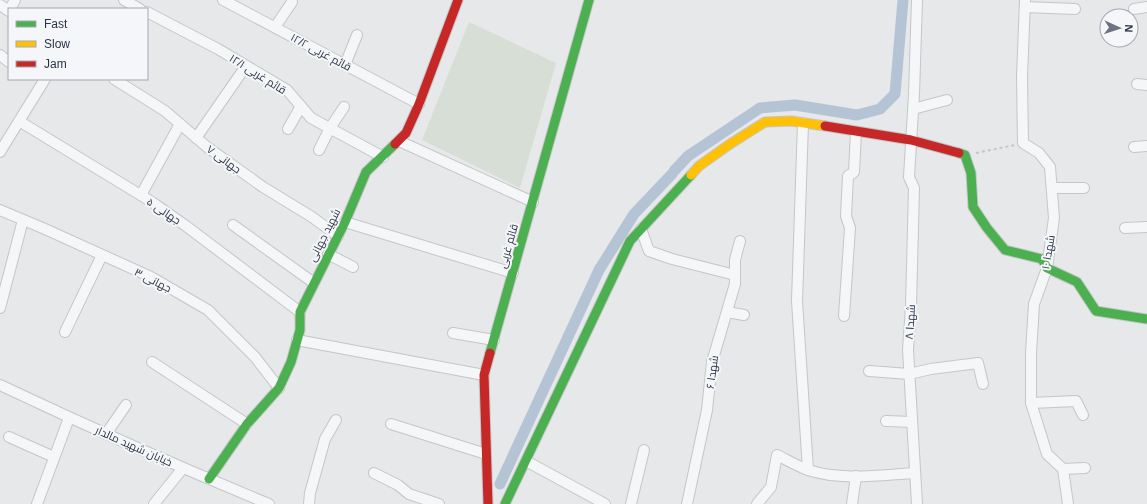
<svg xmlns="http://www.w3.org/2000/svg" width="1147" height="504" font-family="Helvetica,Cairo,sans-serif">
<rect width="100%" height="100%" fill="#e6e8ea"/>
<path fill="#d6ded6" d="M469 22 556 63 520 188 422 140Z"/>
<g fill="none" stroke-linecap="round" stroke-linejoin="round">
<g stroke="#b4c4d5" stroke-width="11">
<path d="M674 171 688 156 760 108 795 105 857 115 880 109 895 94 903 0"/>
<path d="M500 484 599 270 634 214 672 174"/>
</g>
<defs>
<g id="street">
<path d="M124 0 140 9"/>
<path d="M223 0 419 104"/>
<path d="M1025 0 1022 77 1023 143 1039 153 1050 167 1054 218 1047 268 1034 304 1031 353V403L1047 454 1063 469 1068 504"/>
<path d="M0 5 9 11"/>
<path d="M1025 7 1075 9"/>
<path d="M10 9 15 0"/>
<path d="M1134 9 1147 7"/>
<path d="M147 12 218 49 287 90 311 118 383 157"/>
<path d="M275 27 292 2"/>
<path d="M0 55 9 62"/>
<path d="M345 65 357 35"/>
<path d="M114 79 165 111 207 147 263 187 312 217 338 236"/>
<path d="M1137 84 1147 85"/>
<path d="M913 109 947 100"/>
<path d="M19 121 152 202 186 226 300 312"/>
<path d="M803 123 797 301 808 470"/>
<path d="M288 129 301 106"/>
<path d="M196 138 246 66"/>
<path d="M399 141 533 202"/>
<path d="M1134 147 1147 146"/>
<path d="M319 150 330 128 344 107"/>
<path d="M0 152 45 79"/>
<path d="M1052 188H1084"/>
<path d="M141 195 180 124"/>
<path d="M0 210 45 229 151 277 208 310 255 357 279 388"/>
<path d="M345 222 513 273"/>
<path d="M233 225 314 283"/>
<path d="M1125 228 1147 227"/>
<path d="M641 229 649 251 672 259 735 275"/>
<path d="M328 254 353 267"/>
<path d="M0 308 23 220"/>
<path d="M727 312 744 315"/>
<path d="M844 316 850 228 846 216 848 176 854 172 856 132"/>
<path d="M65 332 102 255"/>
<path d="M453 333 494 340"/>
<path d="M297 340 484 375"/>
<path d="M152 362 247 424"/>
<path d="M869 371 909 374 931 369 978 363 983 384"/>
<path d="M0 385C89 427 179 467 269 504"/>
<path d="M1031 403 1076 401 1083 415"/>
<path d="M886 421 912 422"/>
<path d="M391 424 486 454"/>
<path d="M106 434 126 405"/>
<path d="M9 437 54 457"/>
<path d="M526 461 605 504"/>
<path d="M1063 469 1085 468"/>
<path d="M374 473 398 485 409 494 439 504"/>
<path d="M37 504 69 418"/>
<path d="M154 504 183 468"/>
<path d="M309 504 310 493 325 439 336 420"/>
<path d="M631 504 644 450"/>
<path d="M687 504 707 410 712 362 735 284V260L740 241"/>
<path d="M757 504 771 487 777 455C787 460 797 466 808 470 842 481 880 475 915 473"/>
<path d="M852 504 856 476"/>
<path d="M917 504 908 350 911 306 914 188 909 177 914 94 917 0"/>
</g>
<g id="fast">
<path d="M959 153 965 155 971 173 973 207 987 228 1005 250 1042 259 1047 268 1077 282 1096 311 1147 319"/>
<path d="M490 353 589 0"/>
<path d="M209 479 247 424 279 388 291 362 300 330V312L345 222 366 172 395 144"/>
<path d="M505 504 630 241 691 175"/>
</g>
<path id="slow" d="M691 175 699 166 730 144 765 122 791 121 825 126"/>
<g id="jam">
<path d="M825 126 911 140 959 153"/>
<path d="M395 144 406 133 419 104 458 0"/>
<path d="M488 504 484 375 490 353"/>
</g>
</defs>
<use href="#street" stroke="#c4c6c8" stroke-width="12"/>
<use href="#fast" stroke="#c4c6c8" stroke-width="11"/>
<use href="#slow" stroke="#c4c6c8" stroke-width="11"/>
<use href="#jam" stroke="#c4c6c8" stroke-width="11"/>
<path stroke="#c5c6ca" stroke-width="2" stroke-dasharray="3 3" stroke-linecap="butt" d="M976 153 1015 145"/>
<use href="#street" stroke="#f5f6f7" stroke-width="10"/>
<use href="#fast" stroke="#4caf50" stroke-width="9"/>
<use href="#slow" stroke="#ffc107" stroke-width="9"/>
<use href="#jam" stroke="#c62828" stroke-width="9"/>
</g>
<g text-anchor="middle" stroke-width="4" stroke-linejoin="round" paint-order="stroke">
<g font-size="11" fill="#2b3445" stroke="#f4f6f9">
<text transform="translate(321 52) rotate(28)" y="4">قائم غربی ۱۲/۲</text>
<text transform="translate(258 74) rotate(32)" y="4">قائم غربی ۱۲/۱</text>
<text transform="translate(224 159) rotate(36)" y="4">جهانی ۷</text>
<text transform="translate(164 211) rotate(34)" y="4">جهانی ۵</text>
<text transform="translate(324 235) rotate(-63)" y="4">شهید جهانی</text>
<text transform="translate(508 246) rotate(-74)" y="4">قائم غربی</text>
<text transform="translate(1048 252) rotate(-80)" y="4">شهدا ۱۰</text>
<text transform="translate(153 280) rotate(27)" y="4">جهانی ۳</text>
<text transform="translate(910 322) rotate(-86)" y="4">شهدا ۸</text>
<text transform="translate(712 372) rotate(-82)" y="4">شهدا ۶</text>
<text transform="translate(134 446) rotate(24)" y="4">خیابان شهید مالدار</text>
</g>
</g>
<rect x="8" y="8" width="140" height="72" fill="#f4f6f9" stroke="#a4a8b1"/>
<rect x="16" y="21" width="20" height="6" fill="#4caf50" stroke="#a4a8b1"/>
<text x="44" y="28" font-size="12" fill="#2b3445">Fast</text>
<rect x="16" y="41" width="20" height="6" fill="#ffc107" stroke="#a4a8b1"/>
<text x="44" y="48" font-size="12" fill="#2b3445">Slow</text>
<rect x="16" y="61" width="20" height="6" fill="#c62828" stroke="#a4a8b1"/>
<text x="44" y="68" font-size="12" fill="#2b3445">Jam</text>
<g transform="translate(1119 28) rotate(93)"><circle r="19" fill="#f4f6f9" stroke="#a4a8b1"/>
<path d="M0-3L7 15L0 10L-7 15Z" fill="#6c737f"/>
<text y="-6" font-size="11" font-weight="bold" text-anchor="middle" fill="#2b3445">N</text>
</g>
</svg>
